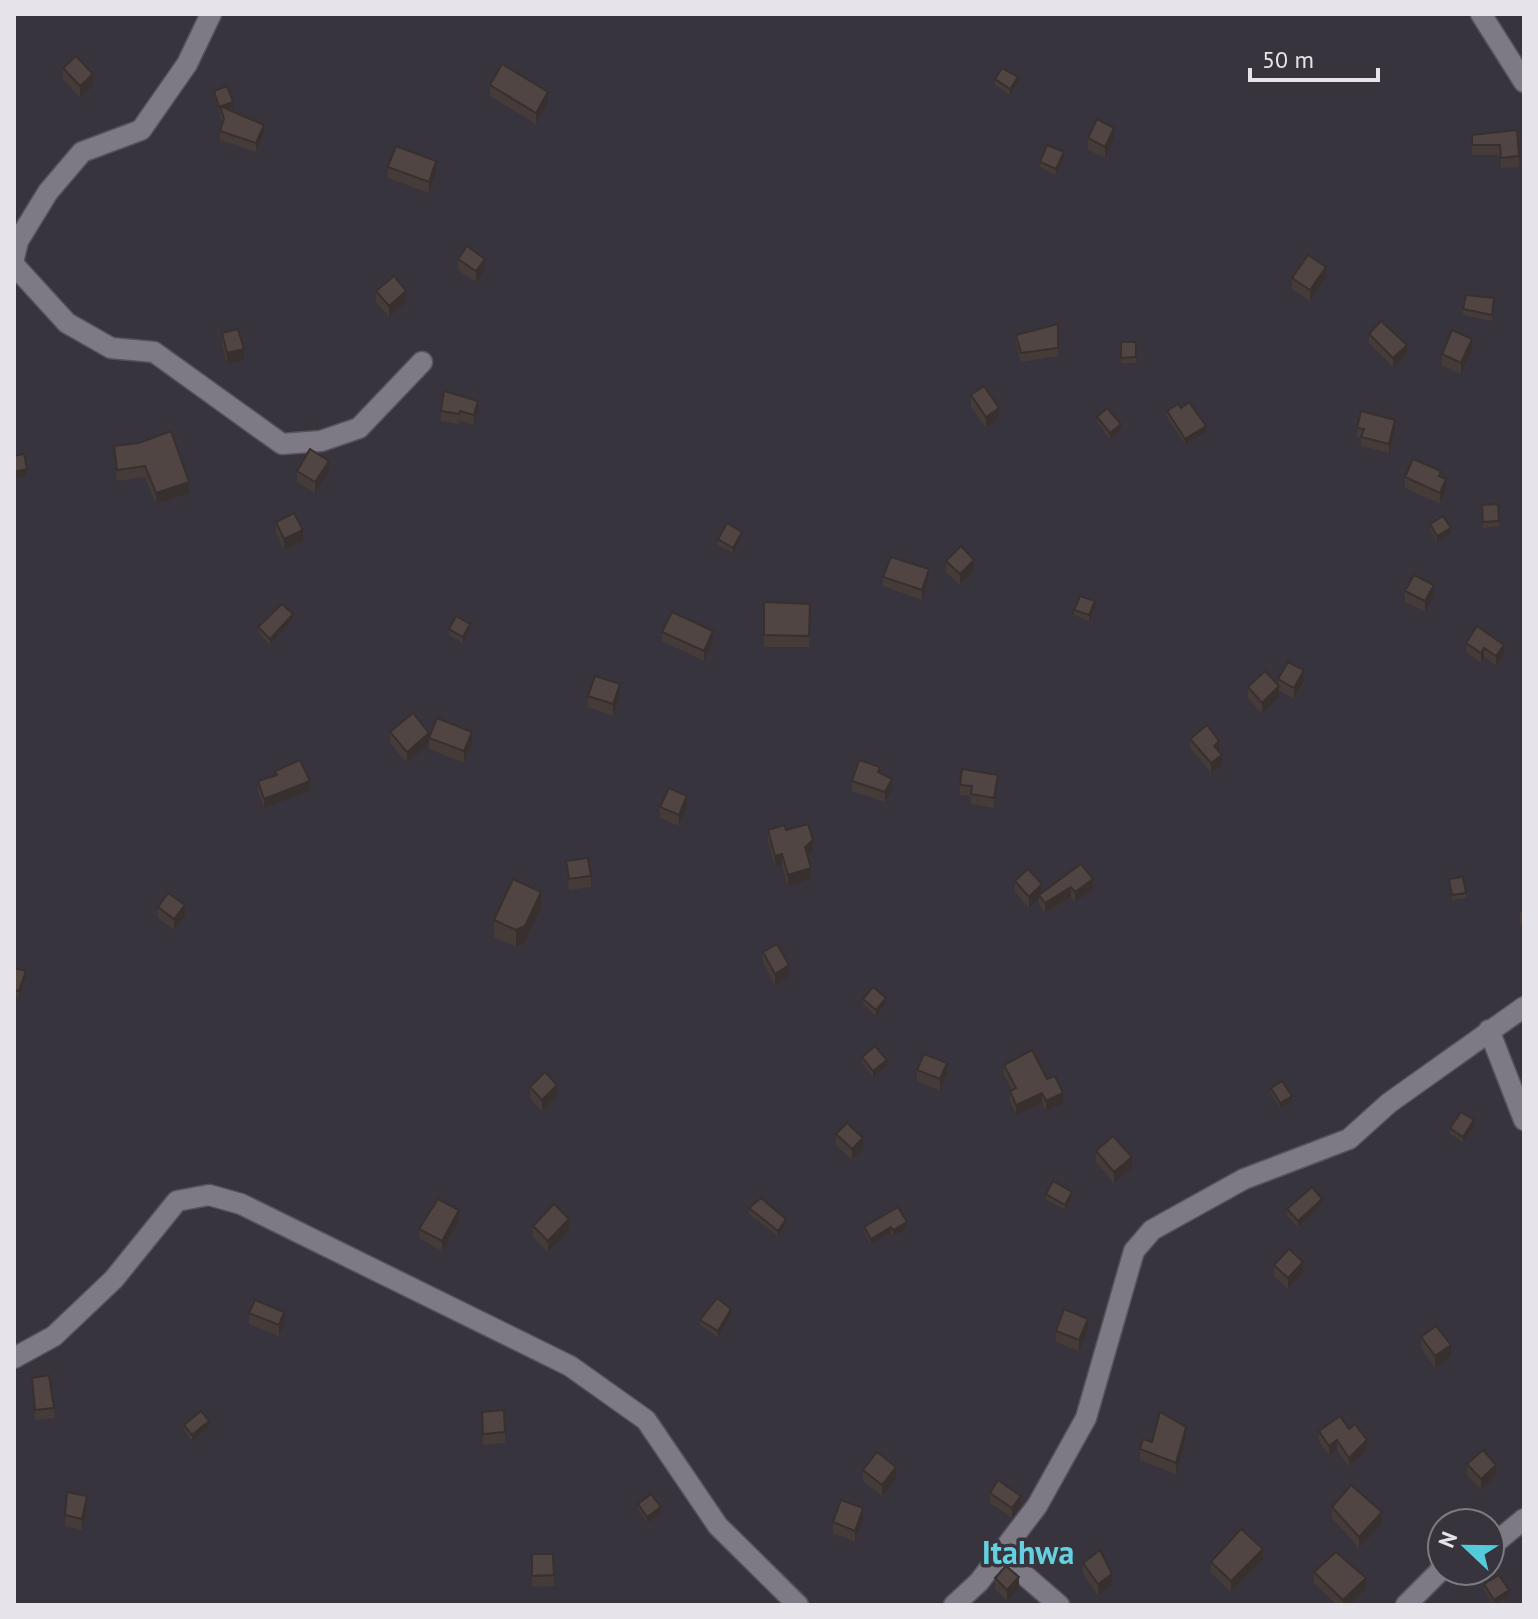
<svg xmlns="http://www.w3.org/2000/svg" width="1538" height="1619" font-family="'PT Sans',sans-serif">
<rect width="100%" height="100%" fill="#37343d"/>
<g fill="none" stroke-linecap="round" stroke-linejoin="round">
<defs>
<g id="minor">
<path d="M1481 14 1524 82"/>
<path d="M14 258 18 241 48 192 82 152 141 130 187 64 211 14"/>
<path d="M14 265 67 323 111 348 154 352 282 444 321 441 359 428 422 362"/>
<path d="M1489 1030 1524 1120"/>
<path d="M14 1358 54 1336 114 1279 177 1201 209 1195 241 1204 570 1366 646 1420 718 1526 798 1605"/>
<path d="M1490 1547 1524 1519"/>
<path d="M1000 1554 1059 1605"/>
<path d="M954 1605 979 1582 1037 1506 1086 1418 1134 1251 1152 1230 1244 1179 1349 1139 1389 1103 1524 1007"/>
<path d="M1406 1605 1442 1569"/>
</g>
</defs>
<use href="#minor" stroke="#57535b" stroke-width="23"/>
<use href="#minor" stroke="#7e7a85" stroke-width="20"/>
</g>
<g fill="#453b39">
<path d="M63 68 93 86 80 98 63 79Z"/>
<path d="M995 79 1018 83 1010 95 995 85Z"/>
<path d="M490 85 548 103 536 124 490 96Z"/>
<path d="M214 91 233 107 227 109 264 133 256 152 220 140V131L222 123 220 112H219L214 96Z"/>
<path d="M1517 130 1519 167 1501 168 1500 155H1472V135Z"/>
<path d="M1088 138 1114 139 1105 158 1088 150Z"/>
<path d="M1064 158 1056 175 1040 167V162Z"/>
<path d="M388 167 436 172 429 193 388 178Z"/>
<path d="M458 259 485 270 476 282 458 270Z"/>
<path d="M1292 278H1326L1310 301 1292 289Z"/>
<path d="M376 291 406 302 389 317 376 302Z"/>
<path d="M1494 304 1492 321 1463 315V309Z"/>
<path d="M1058 324V356L1021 362 1016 343V335Z"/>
<path d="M222 333 244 360 227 364 222 344Z"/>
<path d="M1369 334 1407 354 1393 367 1369 343Z"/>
<rect x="1121" y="342" width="15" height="21"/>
<path d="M1472 350 1461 374 1442 365V354Z"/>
<path d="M971 395 999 419 986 428 971 407Z"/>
<path d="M1181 408 1206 432 1185 444 1167 417V411Z"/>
<path d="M441 411H478L474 425 460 421 459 424 441 421Z"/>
<path d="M1097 417 1121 429 1110 439 1097 422Z"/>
<path d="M1357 428 1395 429 1389 453 1361 446V438L1357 437Z"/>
<path d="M114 446 189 493 156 504 145 477 117 481Z"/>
<path d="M297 471 329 472 315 493 297 482Z"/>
<path d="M1441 476 1446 490 1440 504 1405 488V477Z"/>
<path d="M1482 505 1499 521V526L1483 528Z"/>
<path d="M276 522 303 541 284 550 276 533Z"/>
<path d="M1430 524 1451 533 1437 542 1430 530Z"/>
<path d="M742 537 733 553 718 545V539Z"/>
<path d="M946 561 974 571 960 585 946 572Z"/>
<path d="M883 577 929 578 922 600 883 586Z"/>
<path d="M1405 591 1434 596 1425 612 1405 602Z"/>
<path d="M764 602 810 604 809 647H764Z"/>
<path d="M1095 607 1089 621 1074 615V610Z"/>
<path d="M293 619 270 645 258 632V627Z"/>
<path d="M449 629 470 630 463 643 449 635Z"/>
<path d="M662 632 713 640 704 661 662 641Z"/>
<path d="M1466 643 1504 654 1496 665 1484 657 1481 663 1466 652Z"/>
<path d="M1278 679 1304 681 1294 699 1279 691V697L1262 714 1248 698V687L1278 685Z"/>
<path d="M620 695 613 716 588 707V696Z"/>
<path d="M390 732 429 737 472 743 464 763 429 749V744L407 763 390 743Z"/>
<path d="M1190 739 1219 751 1222 765 1211 773 1190 748Z"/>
<path d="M275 771 310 791 264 808 258 791V781L275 775Z"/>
<path d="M880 773 892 789 885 802 852 791V781Z"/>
<path d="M960 785H998L994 808 971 804V796L960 795Z"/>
<path d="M660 807H687L679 826 660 818Z"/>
<path d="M768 830H786L813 851 808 856 811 879 788 886 782 865 775 867 768 841Z"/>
<path d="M566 861 591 876V887L569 890Z"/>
<path d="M1081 864 1093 889 1075 902 1071 897 1045 913 1039 905V898L1029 908 1015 892V881L1042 892Z"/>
<path d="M1449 879 1466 893V898L1452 900Z"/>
<path d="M158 907 185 916 174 930 158 918Z"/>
<path d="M541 909 525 942 516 947 494 937V920Z"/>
<path d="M1524 909V928L1520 924V912Z"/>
<path d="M763 952 789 976 775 985 763 963Z"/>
<path d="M14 968 26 977 19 997 14 995Z"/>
<path d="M863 999 886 1003 876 1016 863 1004Z"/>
<path d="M862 1057 887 1065 873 1077 862 1062Z"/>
<path d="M1004 1065 1063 1104 1046 1111 1042 1103 1016 1115 1010 1101V1091L1012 1090 1004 1075Z"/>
<path d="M917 1070 947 1074 940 1091 917 1081Z"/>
<path d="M530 1087 557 1096 542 1111 530 1098Z"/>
<path d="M1271 1088 1292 1101 1280 1108 1271 1093Z"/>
<path d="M1474 1126 1463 1142 1450 1134V1128Z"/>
<path d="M836 1134 863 1149 852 1160 836 1145Z"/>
<path d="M1096 1151 1132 1168 1114 1183 1096 1162Z"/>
<path d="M1046 1194 1072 1198 1065 1210 1046 1199Z"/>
<path d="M1322 1204 1298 1227 1287 1215V1209Z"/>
<path d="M749 1208 786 1224 778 1236 749 1214Z"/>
<path d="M459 1220 442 1251 419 1238V1229Z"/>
<path d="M533 1226 569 1230 548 1252 533 1237Z"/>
<path d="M864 1227 907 1228 893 1236 891 1233 871 1244 864 1232Z"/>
<path d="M1274 1265 1303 1273 1288 1289 1274 1276Z"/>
<path d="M249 1313 284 1324 279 1336 249 1324Z"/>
<path d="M731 1314 718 1337 700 1325V1320Z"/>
<path d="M1088 1330 1079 1351 1056 1342V1331Z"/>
<path d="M1421 1337 1451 1356 1435 1368 1421 1348Z"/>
<path d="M32 1378 54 1408V1418L35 1420Z"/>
<path d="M482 1412 505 1432V1443L483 1445Z"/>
<path d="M184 1425 209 1427 192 1441 184 1430Z"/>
<path d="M1349 1429 1367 1450 1349 1467 1337 1450 1329 1455 1319 1441V1431Z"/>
<path d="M1186 1438 1176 1474 1140 1460V1449L1152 1442Z"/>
<path d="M1467 1464 1496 1476 1481 1490 1467 1475Z"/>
<path d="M863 1470 896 1479 882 1496 863 1481Z"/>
<path d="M67 1492 87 1507 82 1530 65 1526Z"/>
<path d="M990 1493 1021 1506 1012 1518 990 1503Z"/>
<path d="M638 1504 661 1513 647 1523 638 1509Z"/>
<path d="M1332 1507 1382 1524 1359 1548 1332 1518Z"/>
<path d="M863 1519 855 1542 833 1533V1522Z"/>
<path d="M532 1554H553L554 1586 532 1587Z"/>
<path d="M1263 1560 1231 1592 1211 1573V1562Z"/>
<path d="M1083 1563 1112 1585 1098 1596 1083 1574Z"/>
<path d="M1314 1572 1366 1589 1350 1605H1337L1314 1583Z"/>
<path d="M995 1578 1019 1588 1007 1601 995 1589Z"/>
<path d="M1484 1584 1509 1596 1494 1605 1484 1590Z"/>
</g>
<g fill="#38302e">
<path d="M93 74V86L80 98V86Z"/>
<path d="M1018 77V83L1010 95V89Z"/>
<path d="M548 92V103L536 124V113Z"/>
<path d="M233 102V107L221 111 220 106Z"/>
<path d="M264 125V133L256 152V143Z"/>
<path d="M1114 128V139L1105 158V147Z"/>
<path d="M1064 152V158L1056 175V169Z"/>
<path d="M436 161V172L429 193V182Z"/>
<path d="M485 259V270L476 282V271Z"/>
<path d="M1326 267V278L1310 301V290Z"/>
<path d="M406 291V302L389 317V306Z"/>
<path d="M1472 339V350L1461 374V363Z"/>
<path d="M1407 345V354L1393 367V358Z"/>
<path d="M244 349V360L227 364V353Z"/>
<path d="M478 401V411L474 425V415Z"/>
<path d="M999 408V419L986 428V417Z"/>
<path d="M1395 420V429L1389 453V444Z"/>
<path d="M1121 424V429L1110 439V433Z"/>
<path d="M1206 426V432L1185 444V439Z"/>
<path d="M329 461V472L315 493V482Z"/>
<path d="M27 469V475L14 478V472Z"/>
<path d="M1446 479V490L1440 504V493Z"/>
<path d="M189 482V493L156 504V493Z"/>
<path d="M1451 528V533L1437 542V536Z"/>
<path d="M303 530V541L284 550V539Z"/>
<path d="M742 532V537L733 553V548Z"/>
<path d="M974 560V571L960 585V574Z"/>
<path d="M929 569V578L922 600V590Z"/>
<path d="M1434 585V596L1425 612V601Z"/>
<path d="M1095 601V607L1089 621V615Z"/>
<path d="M293 614V619L270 645V639Z"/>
<path d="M470 624V630L463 643V637Z"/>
<path d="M713 631V640L704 661V651Z"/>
<path d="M1504 645V654L1496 665V656Z"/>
<path d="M1484 648V657L1481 663V653Z"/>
<path d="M1304 670V681L1294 699V688Z"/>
<path d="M620 684V695L613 716V704Z"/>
<path d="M1279 686V697L1262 714V703Z"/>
<path d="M472 732V743L464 763V751Z"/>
<path d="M429 733V744L407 763V752Z"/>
<path d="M1219 741V751L1214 755V746Z"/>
<path d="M1222 755V765L1211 773V763Z"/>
<path d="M998 775V785L994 808V798Z"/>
<path d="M892 779V789L885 802V792Z"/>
<path d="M310 781V791L264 808V799Z"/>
<path d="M687 796V807L679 826V815Z"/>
<path d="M813 840V851L805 858V847Z"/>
<path d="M782 854V865L775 867V856Z"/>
<path d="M811 868V879L788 886V875Z"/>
<path d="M1093 879V889L1075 902V892Z"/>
<path d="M1042 884V895H1039V898L1029 908V897Z"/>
<path d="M1071 887V897L1045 913V903Z"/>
<path d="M541 892V909L525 942 516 947V930Z"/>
<path d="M185 905V916L174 930V919Z"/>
<path d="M789 965V976L775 985V974Z"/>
<path d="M26 971V977L19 997V991Z"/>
<path d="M886 998V1003L876 1016V1010Z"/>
<path d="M887 1060V1065L873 1077V1071Z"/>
<path d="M947 1063V1074L940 1091V1079Z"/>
<path d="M557 1085V1096L542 1111V1100Z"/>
<path d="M1042 1093V1103L1016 1115V1105Z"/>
<path d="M1063 1093V1104L1046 1111V1101Z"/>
<path d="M1292 1096V1101L1280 1108V1103Z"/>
<path d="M1474 1120V1126L1463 1142V1137Z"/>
<path d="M863 1138V1149L852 1160V1149Z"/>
<path d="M1132 1157V1168L1114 1183V1172Z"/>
<path d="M1072 1192V1198L1065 1210V1205Z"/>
<path d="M1322 1199V1204L1298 1227V1221Z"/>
<path d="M459 1210V1220L442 1251V1241Z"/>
<path d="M569 1219V1230L548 1252V1241Z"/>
<path d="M786 1219V1224L778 1236V1231Z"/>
<path d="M907 1222V1228L893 1236V1230Z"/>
<path d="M891 1227V1233L871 1244V1239Z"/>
<path d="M1303 1262V1273L1288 1289V1278Z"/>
<path d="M731 1309V1314L718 1337V1331Z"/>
<path d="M284 1312V1324L279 1336V1325Z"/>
<path d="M1088 1319V1330L1079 1351V1340Z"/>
<path d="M1451 1345V1356L1435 1368V1356Z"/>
<path d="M209 1421V1427L192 1441V1435Z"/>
<path d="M1186 1427V1438L1176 1474V1463Z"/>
<path d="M1337 1440V1450L1329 1455V1446Z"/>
<path d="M1367 1440V1450L1349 1467V1458Z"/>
<path d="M1496 1465V1476L1481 1490V1479Z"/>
<path d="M896 1467V1479L882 1496V1485Z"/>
<path d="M87 1496V1507L82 1530V1519Z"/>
<path d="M1021 1496V1506L1012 1518V1508Z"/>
<path d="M661 1507V1513L647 1523V1517Z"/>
<path d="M863 1508V1519L855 1542V1531Z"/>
<path d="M1382 1512V1524L1359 1548V1537Z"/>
<path d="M1263 1549V1560L1231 1592V1581Z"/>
<path d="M1112 1574V1585L1098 1596V1584Z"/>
<path d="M1019 1577V1588L1007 1601V1590Z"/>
<path d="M1366 1578V1589L1350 1605H1343V1600Z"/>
<path d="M1509 1590V1596L1494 1605V1600Z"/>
</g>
<g fill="#504542" stroke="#38302e" stroke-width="2">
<path d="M76 56 93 74 80 86 63 68Z"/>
<path d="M502 64 548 92 536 113 490 85Z"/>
<path d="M1002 68 1018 77 1010 89 995 79Z"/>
<path d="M227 86 233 102 219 107 214 91Z"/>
<path d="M220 106 264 125 256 143 220 131 224 119Z"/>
<path d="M1097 119 1114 128 1105 147 1088 138Z"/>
<path d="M1517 130 1519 156 1501 158 1500 145H1472V135Z"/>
<path d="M1047 145 1064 152 1056 169 1040 162Z"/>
<path d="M396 146 436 161 429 182 388 167Z"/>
<path d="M467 246 485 259 476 271 458 259Z"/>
<path d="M1308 255 1326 267 1310 290 1292 278Z"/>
<path d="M394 276 406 291 389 306 376 291Z"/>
<path d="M1466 295 1494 298 1492 315 1463 309Z"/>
<path d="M1381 321 1407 345 1393 358 1369 334Z"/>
<path d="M1058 324V348L1021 353 1016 335Z"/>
<path d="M238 329 244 349 227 353 222 333Z"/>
<path d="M1452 330 1472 339 1461 363 1442 354Z"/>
<path d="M1121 342H1136V357L1121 358Z"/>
<path d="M984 386 999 408 986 417 971 395Z"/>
<path d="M444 391 478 401 474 415 460 411 459 414 441 411Z"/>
<path d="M1189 402 1206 426 1185 439 1167 411 1178 404 1181 408Z"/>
<path d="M1107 408 1121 424 1110 433 1097 417Z"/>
<path d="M1361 411 1395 420 1389 444 1361 437 1364 429 1357 428Z"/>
<path d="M171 431 189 482 156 493 145 466 117 470 114 446 139 443Z"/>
<path d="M310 449 329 461 315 482 297 471Z"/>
<path d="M24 454 27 469 14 472V456Z"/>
<path d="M1413 459 1441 471 1439 476 1446 479 1440 493 1405 477Z"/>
<path d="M1498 504 1499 521 1483 522 1482 505Z"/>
<path d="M294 513 303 530 284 539 276 522Z"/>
<path d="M1443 516 1451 528 1437 536 1430 524Z"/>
<path d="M727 523 742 532 733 548 718 539Z"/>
<path d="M961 546 974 560 960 574 946 561Z"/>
<path d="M891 557 929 569 922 590 883 577Z"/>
<path d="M1414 575 1434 585 1425 601 1405 591Z"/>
<path d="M1080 596 1095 601 1089 615 1074 610Z"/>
<path d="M764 602 810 604 809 636 764 635Z"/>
<path d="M282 604 293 614 270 639 258 627Z"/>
<path d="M672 612 713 631 704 651 662 632Z"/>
<path d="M456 616 470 624 463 637 449 629Z"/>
<path d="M1477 626 1504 645 1496 656 1484 648 1481 653 1466 643Z"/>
<path d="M1288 662 1304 670 1294 688 1278 679Z"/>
<path d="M1265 671 1279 686 1262 703 1248 687Z"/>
<path d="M595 676 620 684 613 704 588 696Z"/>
<path d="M413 713 429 733 407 752 390 732Z"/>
<path d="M437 718 472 732 464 751 429 738Z"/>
<path d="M1207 725 1219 741 1214 746 1222 755 1211 763 1190 739Z"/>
<path d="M300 760 310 781 264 799 258 781 277 775 275 771Z"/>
<path d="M859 760 880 767 878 772 892 779 885 792 852 781Z"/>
<path d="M962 769 998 775 994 798 971 794 972 786 960 785Z"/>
<path d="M669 788 687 796 679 815 660 807Z"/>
<path d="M808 824 813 840 805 847 811 868 788 875 782 854 775 856 768 830 784 825 786 830Z"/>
<path d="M588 858 591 876 569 879 566 861Z"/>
<path d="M1081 864 1093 879 1075 892 1071 887 1045 903 1039 895Z"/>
<path d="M1028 869 1042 884 1029 897 1015 881Z"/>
<path d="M1463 877 1466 893 1452 895 1449 879Z"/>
<path d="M513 879 541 892 525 926 516 930 494 920Z"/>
<path d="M168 893 185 905 174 919 158 907Z"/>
<path d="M777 944 789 965 775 974 763 952Z"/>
<path d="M14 968 26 971 19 991 14 990Z"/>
<path d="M873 987 886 998 876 1010 863 999Z"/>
<path d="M875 1046 887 1060 873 1071 862 1057Z"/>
<path d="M1032 1050 1047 1079 1055 1076 1063 1093 1046 1101 1042 1093 1016 1105 1010 1091 1016 1088 1004 1065Z"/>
<path d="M924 1054 947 1063 940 1079 917 1070Z"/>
<path d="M545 1072 557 1085 542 1100 530 1087Z"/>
<path d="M1282 1081 1292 1096 1280 1103 1271 1088Z"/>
<path d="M1461 1112 1474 1120 1463 1137 1450 1128Z"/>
<path d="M847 1123 863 1138 852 1149 836 1134Z"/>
<path d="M1113 1136 1132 1157 1114 1172 1096 1151Z"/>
<path d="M1053 1181 1072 1192 1065 1205 1046 1194Z"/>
<path d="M1312 1187 1322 1199 1298 1221 1287 1209Z"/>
<path d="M761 1198 786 1219 778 1231 749 1208Z"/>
<path d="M438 1199 459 1210 442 1241 419 1229Z"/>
<path d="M554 1204 569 1219 548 1241 533 1226Z"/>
<path d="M898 1207 907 1222 893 1230 891 1227 871 1239 864 1227Z"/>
<path d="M1289 1249 1303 1262 1288 1278 1274 1265Z"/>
<path d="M717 1298 731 1309 718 1331 700 1320Z"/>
<path d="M255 1300 284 1312 279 1325 249 1313Z"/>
<path d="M1064 1309 1088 1319 1079 1340 1056 1331Z"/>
<path d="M1436 1326 1451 1345 1435 1356 1421 1337Z"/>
<path d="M49 1375 54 1408 35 1410 32 1378Z"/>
<path d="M504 1410 505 1432 483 1434 482 1412Z"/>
<path d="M201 1411 209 1421 192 1435 184 1425Z"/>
<path d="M1160 1412 1186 1427 1176 1463 1140 1449 1143 1439 1152 1442Z"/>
<path d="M1340 1416 1349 1429 1355 1424 1367 1440 1349 1458 1337 1440 1329 1446 1319 1431Z"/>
<path d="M1483 1450 1496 1465 1481 1479 1467 1464Z"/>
<path d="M877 1452 896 1467 882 1485 863 1470Z"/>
<path d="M998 1480 1021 1496 1012 1508 990 1493Z"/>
<path d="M1351 1485 1382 1512 1359 1537 1332 1507Z"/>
<path d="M67 1492 87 1496 82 1519 65 1515Z"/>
<path d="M651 1494 661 1507 647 1517 638 1504Z"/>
<path d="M841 1500 863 1508 855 1531 833 1522Z"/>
<path d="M1241 1529 1263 1549 1231 1581 1211 1562Z"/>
<path d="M1100 1550 1112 1574 1098 1584 1083 1563Z"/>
<path d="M1336 1552 1366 1578 1343 1600 1314 1572Z"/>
<path d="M532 1554H553L554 1575 532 1576Z"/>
<path d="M1006 1566 1019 1577 1007 1590 995 1578Z"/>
<path d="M1499 1575 1509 1590 1494 1600 1484 1584Z"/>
</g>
<g text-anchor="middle" stroke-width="7" stroke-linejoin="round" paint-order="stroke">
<g font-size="32" font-weight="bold" fill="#65d0df" stroke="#37343d">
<text x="1028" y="1564">Itahwa</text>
</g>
</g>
<rect width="1538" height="1619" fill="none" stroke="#e6e4ea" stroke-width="32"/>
<g transform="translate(1466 1547) rotate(292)"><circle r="38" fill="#37343d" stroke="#7d7a82" stroke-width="2"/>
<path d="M0-6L14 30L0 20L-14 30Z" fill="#53cbdb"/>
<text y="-12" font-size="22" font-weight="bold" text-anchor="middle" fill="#e6e4ea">N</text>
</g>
<path d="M1250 68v12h128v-12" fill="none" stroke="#e6e4ea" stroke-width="4"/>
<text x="1262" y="68" font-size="24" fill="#e6e4ea" stroke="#37343d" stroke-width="6" paint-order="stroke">50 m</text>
</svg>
